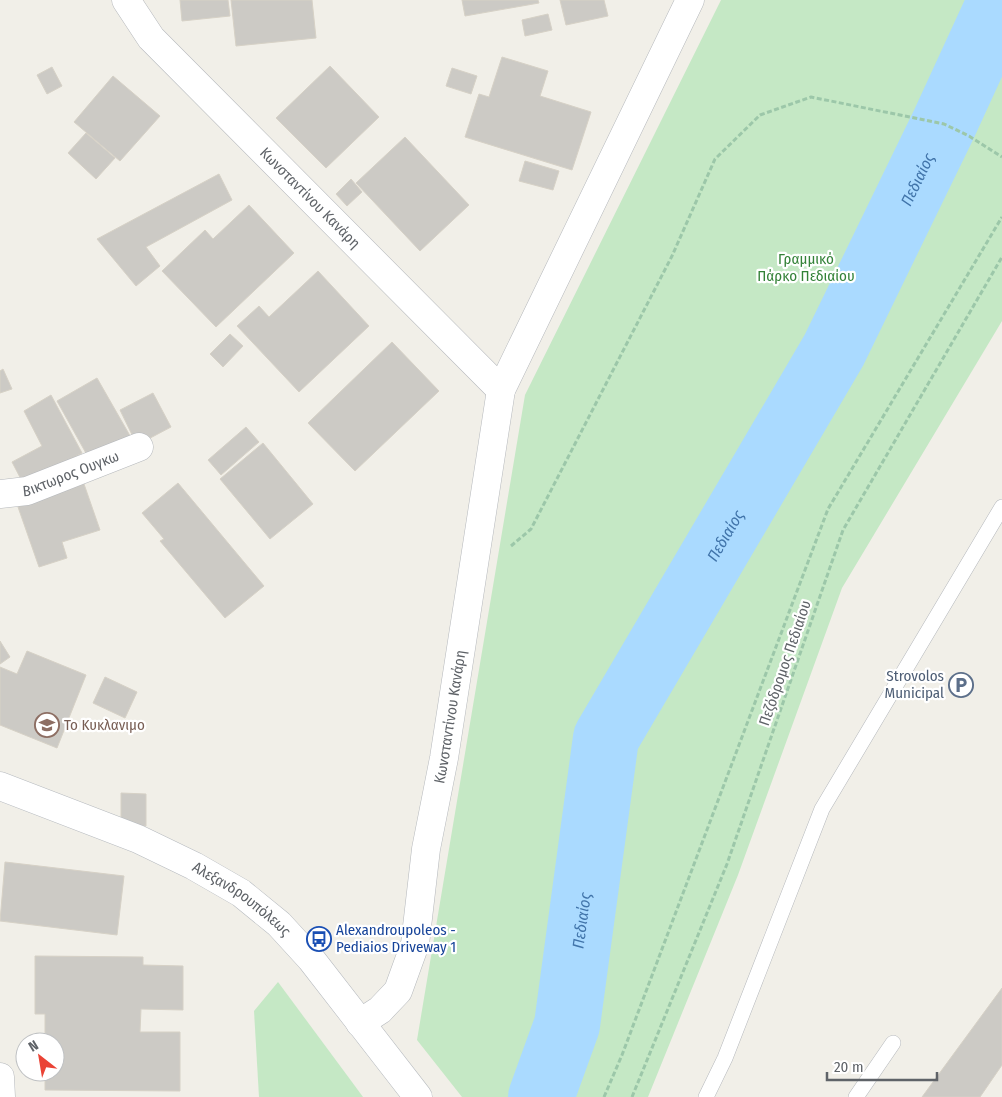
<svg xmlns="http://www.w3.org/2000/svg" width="1002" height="1097" font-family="'Fira Sans Condensed',sans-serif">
<rect width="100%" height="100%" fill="#f1efe8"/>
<g fill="#c5e8c5">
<path d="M721 0H1002V321L842 588 738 875 648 1097H462L417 1040 525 395Z"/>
<path d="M278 982 352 1082 363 1097H259L254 1011Z"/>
</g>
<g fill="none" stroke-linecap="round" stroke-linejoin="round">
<path stroke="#aadaff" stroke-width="66" id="s1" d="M541 1097 567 1025 606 738 834 350 944 124 1001 0"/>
</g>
<g fill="#cccac5" stroke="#d6d1c6">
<path d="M180 0H228L230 16 182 21Z"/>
<path d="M231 0H312L316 38 236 46Z"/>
<path d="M462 0H538L539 3 465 16Z"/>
<path d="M560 0H604L608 16 566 25Z"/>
<path d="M548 14 552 30 525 36 522 20Z"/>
<path d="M502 57 548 71 540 96 591 112 572 170 465 137 479 94 489 97Z"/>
<path d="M330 66 379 117 326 168 276 118Z"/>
<path d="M52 67 62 86 47 94 37 75Z"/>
<path d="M452 68 477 76 471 94 446 86Z"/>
<path d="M113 76 160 116 120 161 74 122Z"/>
<path d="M86 133 115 158 96 179 68 153Z"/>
<path d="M405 137 469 205 420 251 356 183Z"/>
<path d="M525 161 559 171 553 190 519 181Z"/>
<path d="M219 174 232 200 146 247 160 266 136 286 97 239Z"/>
<path d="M351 179 362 192 347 206 336 194Z"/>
<path d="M249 205 294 253 216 327 162 271 205 230 213 239Z"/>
<path d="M318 271 369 326 299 392 237 326 259 306 269 317Z"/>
<path d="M230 334 243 346 223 367 210 354Z"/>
<path d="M392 342 439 391 355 471 308 423Z"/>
<path d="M3 369 12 389 0 393V371Z"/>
<path d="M97 378 133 441 92 464 57 401Z"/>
<path d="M153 393 171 427 137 445 120 410Z"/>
<path d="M51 395 82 453 24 485 12 462 42 446 24 411Z"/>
<path d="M246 427 259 442 221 475 208 460Z"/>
<path d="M263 443 313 504 270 539 220 479Z"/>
<path d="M178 483 264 586 225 618 160 541 164 539 142 513Z"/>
<path d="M84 484 100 530 62 542 67 558 39 567 18 507Z"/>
<path d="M0 641 10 657 0 664Z"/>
<path d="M27 651 86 675 57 748 0 725V667L17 674Z"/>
<path d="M105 677 137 692 125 718 93 703Z"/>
<path d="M121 793 146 794V826H121Z"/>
<path d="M5 862 124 876 117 935 0 921Z"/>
<path d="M35 956 143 957V965L183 966V1010L141 1009 140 1032H180V1091L45 1090V1072H55V1042H45V1014H35Z"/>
<path d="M1002 988V1065L980 1097H922Z"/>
</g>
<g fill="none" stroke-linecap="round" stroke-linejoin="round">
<defs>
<g id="lane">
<path d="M706 1097 725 1058 822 809 1002 507"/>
<path d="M856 1097 893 1043"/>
</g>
<g id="street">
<path id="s2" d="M126 0 151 38 501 390"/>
<path id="s3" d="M0 494 27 491 139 447"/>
<path id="s4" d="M360 1023 380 1010 398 991 415 944 426 849 444 758 501 390 690 0"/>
<path d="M0 1077 1 1097"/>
</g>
<g id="secondary">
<path id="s5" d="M0 786 138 839 194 866 241 893 279 924 311 959 418 1097"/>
</g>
</defs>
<use href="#lane" stroke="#b5b8bc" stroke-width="16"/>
<use href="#street" stroke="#b5b8bc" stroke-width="29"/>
<use href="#secondary" stroke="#b6babf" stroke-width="29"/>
<g stroke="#9cc7a9" stroke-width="3" stroke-dasharray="5 2.5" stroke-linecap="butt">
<path d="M511 546 531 529 672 256 715 159 760 115 811 97 944 124 969 136 1002 157"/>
<path d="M604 1097 622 1055 828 509 1002 217"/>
<path d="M632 1097 727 864 843 530 1002 257"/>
</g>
<use href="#lane" stroke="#fff" stroke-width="15"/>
<use href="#street" stroke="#fff" stroke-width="28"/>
<use href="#secondary" stroke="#fff" stroke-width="28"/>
</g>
<defs>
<symbol id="parking-ring" viewBox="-11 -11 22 22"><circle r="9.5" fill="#fff" stroke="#5c6f8a" stroke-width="1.5"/><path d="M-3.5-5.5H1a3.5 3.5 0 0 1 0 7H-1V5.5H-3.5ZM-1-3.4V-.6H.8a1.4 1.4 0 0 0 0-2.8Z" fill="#5c6f8a"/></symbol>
<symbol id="school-ring" viewBox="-11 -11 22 22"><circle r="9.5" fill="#fff" stroke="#8d6e63" stroke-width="1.5"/><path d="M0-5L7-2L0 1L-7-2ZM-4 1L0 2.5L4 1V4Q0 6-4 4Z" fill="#8d6e63"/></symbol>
<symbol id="bus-ring" viewBox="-11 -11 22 22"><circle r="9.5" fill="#fff" stroke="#1a4fb4" stroke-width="1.5"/><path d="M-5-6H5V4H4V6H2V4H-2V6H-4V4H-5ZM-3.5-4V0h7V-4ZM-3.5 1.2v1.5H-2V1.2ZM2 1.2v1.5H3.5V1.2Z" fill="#1a4fb4"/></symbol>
</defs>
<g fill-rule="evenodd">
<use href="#parking-ring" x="947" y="671" width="28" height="28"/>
<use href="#school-ring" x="33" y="711" width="28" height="28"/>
<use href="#bus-ring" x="305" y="925" width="28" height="28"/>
</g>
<g text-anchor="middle" stroke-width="4.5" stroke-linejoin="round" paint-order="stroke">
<g font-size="15" fill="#5f6368" stroke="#fff">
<text dy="5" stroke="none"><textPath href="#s2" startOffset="271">Κωνσταντίνου Κανάρη</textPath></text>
<text dy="5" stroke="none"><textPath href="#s3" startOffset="74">Βικτωρος Ουγκω</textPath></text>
<text transform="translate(785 663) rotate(-71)" y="5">Πεζόδρομος Πεδιαίου</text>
<text dy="5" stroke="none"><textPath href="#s4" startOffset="330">Κωνσταντίνου Κανάρη</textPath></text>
<text dy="5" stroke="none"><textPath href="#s5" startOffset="268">Αλεξανδρουπόλεως</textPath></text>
</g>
<g font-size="15" fill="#348238" stroke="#fff">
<text x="806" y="264">Γραμμικό<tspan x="806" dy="17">Πάρκο Πεδιαίου</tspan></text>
</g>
<g font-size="15" fill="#4e5e75" stroke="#fff" text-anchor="end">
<text x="944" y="681">Strovolos<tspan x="944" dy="17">Municipal</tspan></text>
</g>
<g font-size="15" fill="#785e54" stroke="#fff" text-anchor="start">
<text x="64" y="730">Το Κυκλανιμο</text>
</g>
<g font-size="15" fill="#164399" stroke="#fff" text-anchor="start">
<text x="336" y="935">Alexandroupoleos -<tspan x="336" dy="17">Pediaios Driveway 1</tspan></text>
</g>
<g font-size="16" font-style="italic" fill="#4174aa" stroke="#fff">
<text dy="6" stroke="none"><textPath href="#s1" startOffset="1006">Πεδιαίος</textPath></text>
<text dy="6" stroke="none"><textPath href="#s1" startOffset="601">Πεδιαίος</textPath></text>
<text dy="6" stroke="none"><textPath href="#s1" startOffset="182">Πεδιαίος</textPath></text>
</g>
</g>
<g transform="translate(40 1057) rotate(329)"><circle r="24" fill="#ffffff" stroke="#bfc1c3"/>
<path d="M0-4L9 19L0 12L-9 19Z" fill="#ea4335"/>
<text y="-8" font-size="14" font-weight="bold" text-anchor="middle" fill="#5f6368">N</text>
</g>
<path d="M827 1072v8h110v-8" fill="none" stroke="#5f6368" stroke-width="2.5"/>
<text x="834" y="1072" font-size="15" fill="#5f6368" stroke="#ffffff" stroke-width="4" paint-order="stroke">20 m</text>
</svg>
